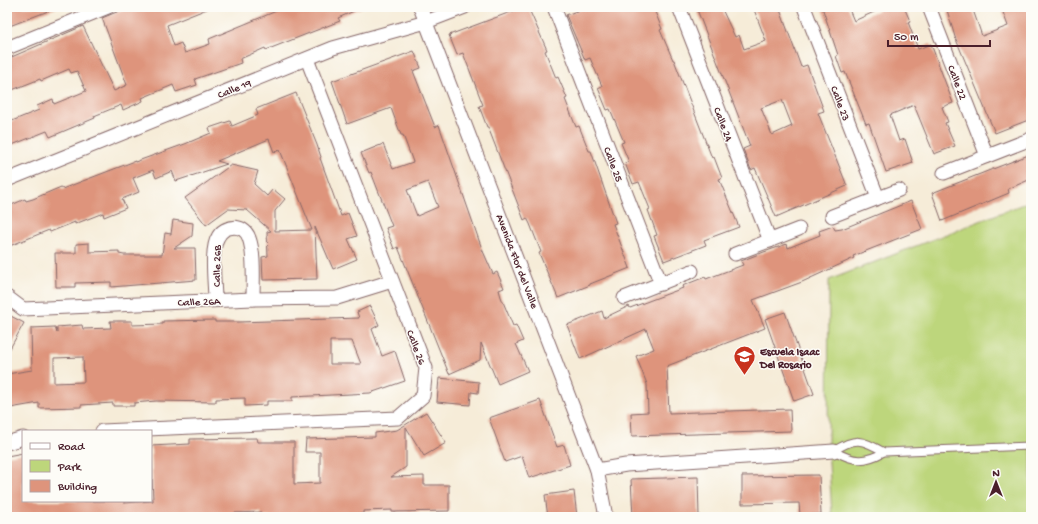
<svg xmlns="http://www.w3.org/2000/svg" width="1038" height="524" font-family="'Gochi Hand',sans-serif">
<rect width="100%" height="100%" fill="#fdfcf7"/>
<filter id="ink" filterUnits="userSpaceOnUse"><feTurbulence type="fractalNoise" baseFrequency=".025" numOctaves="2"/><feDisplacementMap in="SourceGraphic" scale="8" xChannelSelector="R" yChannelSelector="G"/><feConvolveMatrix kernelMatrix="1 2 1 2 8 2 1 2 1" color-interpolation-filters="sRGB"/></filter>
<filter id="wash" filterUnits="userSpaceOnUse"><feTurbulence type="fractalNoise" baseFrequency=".012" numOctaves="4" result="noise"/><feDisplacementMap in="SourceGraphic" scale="16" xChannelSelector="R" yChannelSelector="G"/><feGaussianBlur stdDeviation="0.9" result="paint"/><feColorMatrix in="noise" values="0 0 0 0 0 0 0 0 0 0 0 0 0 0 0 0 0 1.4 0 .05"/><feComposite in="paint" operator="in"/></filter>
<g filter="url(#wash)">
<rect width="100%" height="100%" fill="#f6ecd8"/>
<path fill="#bdd67b" stroke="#847a53" d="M1031 201V517H832L828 445 829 280Z"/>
<g id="blocks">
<g fill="#de947c" fill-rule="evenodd">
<path d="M7 7H56V8L7 27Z"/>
<path d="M129 7H212L167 25 174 46 181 43 185 53 210 44 209 39 286 7H363L338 18 340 21 266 50 265 48 240 59 241 63 195 79 197 85 176 92 173 85 142 98 143 101 123 110 121 105 94 116 95 118 50 137 47 131 7 147V123L39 110 37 106 53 99 54 104 86 91 77 71 71 73 69 69 41 81 40 79 7 92V59L83 26 114 91 127 85 102 18Z"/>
<path d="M524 7H528L547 50 545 51 556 78 558 77 567 98 565 99 576 127 579 126 589 151H591L616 223 613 224 630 268 590 284V285L558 298 539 253 541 252 530 224 527 218 524 220 488 127H487L479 106 483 105 463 53 457 55 449 35Z"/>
<path d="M587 7H653L662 29 660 30 673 60H674L712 158 714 157 722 178 719 179 739 227 704 240 706 245 664 261 654 236 657 235 648 210 650 209 639 182 633 184 625 163 629 162 621 143 624 142 610 109 607 110 598 88 602 86 590 58 585 60 566 15Z"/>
<path d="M696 7H721L735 37 739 35 744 49 766 41 753 7H779L801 67 807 65 824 111 818 113 847 186 776 217 755 168 751 170 743 149 750 146ZM782 100 792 126 772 135 761 108Z"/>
<path d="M822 7H848L854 21 885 7H904L910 21 908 22 918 49 931 44 944 79 953 103 942 107 948 122 945 123 955 146 934 154 914 105 890 115 899 141 905 139 913 163 886 172 869 123 866 124 845 72 842 73 836 56 838 55Z"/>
<path d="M955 7H972L982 36 1008 26 1001 7H1031V119L995 133 955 37 947 10Z"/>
<path d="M414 51 421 68 413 71 435 127 439 125 482 249 493 274 497 272 504 288 499 290 501 297 513 326 516 325 523 341 516 344 528 371 498 384 481 343 480 360 449 374 398 247 394 249 386 228 392 226 371 172 369 173 361 153 383 144 393 169 413 162 403 135H401L391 108 347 124 332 81ZM428 182 438 207 417 216 407 190Z"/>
<path d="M296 93 317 145 321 157 320 158 341 216 348 213 357 236 348 239 357 259 333 269 315 227 317 279 263 280 262 257 268 256 267 232 271 231 247 210 228 209 206 225 185 198 231 165 258 171 254 184 267 196 273 189 285 199 275 211V231L312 230 280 150 274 152 269 139 217 161 227 164 176 181 172 171 156 178 153 170 133 178 139 192 122 199 126 208 104 217 103 213 75 224V222L50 232 49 230 7 247V207L25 199 26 201 33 199 61 187 62 189 135 161V162L185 144 211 133 209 128 230 121 232 126 258 115 256 109Z"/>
<path d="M1031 154V179L1008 189 1009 193 942 221 932 193Z"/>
<path d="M911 201 922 229 853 256 854 258 802 282 753 300 765 328 667 366 669 413 790 409 791 431 632 436 631 413 648 412 647 384 636 356 654 349 646 329 580 359 567 325 602 311 604 318 629 306 630 308 683 288 682 286 705 277 706 279 743 265 741 261 764 252 787 244 788 248 820 235 819 231 833 226 835 230 842 229Z"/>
<path d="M173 220 193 223 192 236 174 248H195L196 280 111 287V282L75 283V287H56L55 253H76V244L89 243V252L119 251V254L124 255H162L165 233 171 234Z"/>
<path d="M370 306 379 325 372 329 382 356 395 351 405 381 370 393 292 397V401H267V405L245 406V398L216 399V402L156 401 134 403V406H113V403L81 405V407L39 408V403L10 408 7 390V374L32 370 31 328 55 327 57 333V327L82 325 83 329 111 328 110 321H132V325L163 324V321L215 320V322H239L359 318 357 312ZM330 341H352L361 364H330ZM83 357 84 382 54 383V358Z"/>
<path d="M785 312 814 394 794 401 765 319Z"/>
<path d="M7 314 24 323 7 354Z"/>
<path d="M439 378 479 382 478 393 471 392 470 405 437 402Z"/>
<path d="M540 400 557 447 564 445 570 465 529 478 522 456 505 462 489 418Z"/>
<path d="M426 412 446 443 424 456 406 427V467L391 477 424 476V485H449V511L392 512V510L363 511V514H304V516L292 517H261V512L234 513 235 517H7V456L23 453V501H124V503L151 501H153L151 446 190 444V439L257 438 258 442H294V484L320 483V452H305L306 439 375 437V433L397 430Z"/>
<path d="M819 475 821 514 800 515 799 503 742 504V476Z"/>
<path d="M698 477 699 517H633L631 479Z"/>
<path d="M574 491 577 517H548L545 495Z"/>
</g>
</g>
</g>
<g filter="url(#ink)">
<use href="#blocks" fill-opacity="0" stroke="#866768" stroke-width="1"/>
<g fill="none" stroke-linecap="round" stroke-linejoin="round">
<defs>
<path id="lane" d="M884 452C862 439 855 437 834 451 854 462 864 463 884 452L1031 446"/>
<g id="street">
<path d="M420 7 597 470 606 517"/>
<path d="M554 7 661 284"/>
<path d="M679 7 770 241"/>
<path d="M804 7 878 198"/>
<path d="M929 7 987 156"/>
<path d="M7 48 108 7"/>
<path d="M944 173 1031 139"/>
<path d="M7 180 333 48 426 22 465 7"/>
<path d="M832 216 899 190"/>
<path d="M735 254 799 229"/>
<path d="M7 297 23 309 253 299 337 298 392 281"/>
<path d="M624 298 692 271"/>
<path d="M215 300C215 285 210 249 218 237 224 225 244 223 249 238 255 254 253 281 253 299"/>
<path d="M102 431 398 418 423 396 426 368 307 59"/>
<path d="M7 443 23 438"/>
<path d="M597 470 626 465 834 451"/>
</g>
</defs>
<use href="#lane" stroke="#866768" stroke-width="9"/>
<use href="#street" stroke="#866768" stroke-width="15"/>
<use href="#lane" stroke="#fff" stroke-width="7"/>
<use href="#street" stroke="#fff" stroke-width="13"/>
</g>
</g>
<defs>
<symbol id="school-pin" viewBox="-11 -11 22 30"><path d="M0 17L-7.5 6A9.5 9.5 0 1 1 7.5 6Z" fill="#c8321e" stroke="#fdfcf7"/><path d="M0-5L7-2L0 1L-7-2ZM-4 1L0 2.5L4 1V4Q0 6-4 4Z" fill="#fff"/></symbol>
</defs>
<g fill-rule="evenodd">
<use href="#school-pin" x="732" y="344" width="25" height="34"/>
</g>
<g text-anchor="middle" stroke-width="3" stroke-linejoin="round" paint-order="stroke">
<g font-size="11" fill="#4a1f2b" stroke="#fdfcf7">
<text transform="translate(958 82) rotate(69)" y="4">Calle 22</text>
<text transform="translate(234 88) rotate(-22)" y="4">Calle 19</text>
<text transform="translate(841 103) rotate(69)" y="4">Calle 23</text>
<text transform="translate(724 124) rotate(69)" y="4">Calle 24</text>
<text transform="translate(614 164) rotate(69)" y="4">Calle 25</text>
<text transform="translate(518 261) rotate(69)" y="4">Avenida Flor del Valle</text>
<text transform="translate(216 266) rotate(-89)" y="4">Calle 26B</text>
<text transform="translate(199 301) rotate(-2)" y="4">Calle 26A</text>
<text transform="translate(417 347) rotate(69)" y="4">Calle 26</text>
</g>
<g font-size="11" font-weight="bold" fill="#4a1f2b" stroke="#fdfcf7" text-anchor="start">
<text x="760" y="355">Escuela Isaac<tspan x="760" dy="13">Del Rosario</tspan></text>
</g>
</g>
<rect width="1038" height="524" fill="none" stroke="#fdfcf7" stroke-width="24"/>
<rect x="22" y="430" width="130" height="72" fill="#fdfcf7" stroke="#b5a4a5"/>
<rect x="30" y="443" width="20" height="6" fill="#ffffff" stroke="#b5a4a5"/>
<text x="58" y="450" font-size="12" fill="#4a1f2b">Road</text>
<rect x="30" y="460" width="20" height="12" fill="#bdd67b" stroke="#b5a4a5"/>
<text x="58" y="470" font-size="12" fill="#4a1f2b">Park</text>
<rect x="30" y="480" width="20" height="12" fill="#de947c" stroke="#b5a4a5"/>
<text x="58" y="490" font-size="12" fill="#4a1f2b">Building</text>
<g transform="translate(996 482)" stroke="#fdfcf7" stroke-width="3" paint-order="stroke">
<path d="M0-3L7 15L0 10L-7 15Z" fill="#4a1f2b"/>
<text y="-6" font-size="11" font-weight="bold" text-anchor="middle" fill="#4a1f2b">N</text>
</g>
<path d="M888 40v6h102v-6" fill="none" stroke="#4a1f2b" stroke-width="2"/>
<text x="894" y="40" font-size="12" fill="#4a1f2b" stroke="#fdfcf7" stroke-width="3" paint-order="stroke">50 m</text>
</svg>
